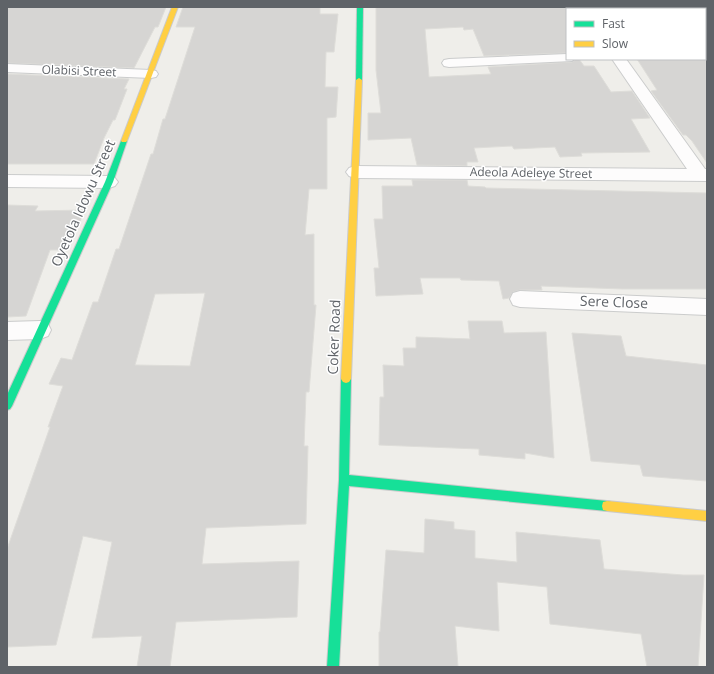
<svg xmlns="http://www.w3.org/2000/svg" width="714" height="674" font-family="'Open Sans',sans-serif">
<rect width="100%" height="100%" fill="#efeeea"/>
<g fill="#d6d5d3" stroke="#deddd9" fill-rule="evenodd">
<path d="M7 7H166L158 27H155L134 68 7 63Z"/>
<path d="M183 7H320V14H338L334 52H326L325 87H338L336 117 327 118V189H309L305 235 314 234V305H316L309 392H306L304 446H308L306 524 206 528 202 564 299 561 297 617 176 622 170 667H137L142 636 92 638 112 542 83 536 56 645 7 647V549L50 427H48L63 386 49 384 61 358 72 360 93 302H98L116 249H119L151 154H153L163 119H165L195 27H176ZM205 293 190 366 135 365 155 294Z"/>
<path d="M376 7H567V53L484 56 473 29 464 30 463 27 425 29 429 77 491 74 488 67 572 62 576 59H579L584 66H594L611 92 632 91 650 118 631 119 650 152 581 153 582 156 560 157 555 147 514 149 512 146 474 148 478 162H467V166L417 165 411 138 368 140V113H381L376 70Z"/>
<path d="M637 59H707V163L692 141 686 135H683L651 91 657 90Z"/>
<path d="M7 74 129 79 124 89H127L115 120H113L104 138 94 164H7Z"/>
<path d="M412 180H467L468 186 485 187 486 188 707 193V289H623L541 286 542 290H520L513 292 509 298 503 299 499 281 461 280 460 278H420L423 294 376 296 374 268H379L374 219H383L382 186H413Z"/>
<path d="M7 205 38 206 35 211 85 210 67 250H50L26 316 7 317Z"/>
<path d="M468 321H502L504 333 546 332 554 458 525 453V459L479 455V449L379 445 380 397H384L383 365 404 366 403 348H416V337L470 339Z"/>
<path d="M572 333 621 336 626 356 707 365V481L643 476 640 465 591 461Z"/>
<path d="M425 519 454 522V529L475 531V558L517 562 516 532 600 540 604 569 683 575H704L698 667H647L641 634 550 624 547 587 497 582 499 631 455 626 458 667H379V632H380L386 550 424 553Z"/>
</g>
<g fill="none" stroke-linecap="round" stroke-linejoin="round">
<defs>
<g id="street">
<path d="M576 7H590L592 9H578Z"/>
<path d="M567 54V59H574L572 61 449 67 444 66 442 63 444 60 449 59Z"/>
<path d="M612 59H626L705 169H707V181L355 178 349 176 346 172 349 168 355 166 687 169Z"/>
<path d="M7 64 151 70 156 71 158 74 156 77 151 78 7 72Z"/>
<path d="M7 175 109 176 115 178 118 182 115 186 109 188 7 187Z"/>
<path d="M520 291 707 299V315L520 307 513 305 510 299 513 293Z"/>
<path d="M40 321 48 324 51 330 48 336 40 339 7 340V322Z"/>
</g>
<g id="fast">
<path d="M357 7H363L362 80 359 82 356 80Z"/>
<path d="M124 139 127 141 113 182 12 406 10 409 7 410V395L105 182 121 141Z"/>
<path d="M346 375 349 376 351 379 349 475 607 501 611 502 612 506 611 510 607 511 349 486 339 667H327L339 480 341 379 343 376Z"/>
</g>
<g id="slow">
<path d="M172 7H178L127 141 126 142H122L121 141Z"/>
<path d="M359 78 362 80 351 379 349 382 346 383 343 382 341 379 356 80Z"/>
<path d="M607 501 707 511V521L607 511 603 510 602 506 603 502Z"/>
</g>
</defs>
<use href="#street" stroke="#cbcccc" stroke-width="2"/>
<use href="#fast" stroke="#cacacb" stroke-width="2"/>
<use href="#slow" stroke="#cacacb" stroke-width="2"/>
<use href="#street" fill="#fdfcfc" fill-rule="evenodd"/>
<use href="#fast" fill="#16e098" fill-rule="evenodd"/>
<use href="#slow" fill="#ffcf43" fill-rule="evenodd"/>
</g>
<g text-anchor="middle" stroke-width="3" stroke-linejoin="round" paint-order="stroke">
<g font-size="12" fill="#5f6368" stroke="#fff">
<text transform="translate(79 71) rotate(2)" y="4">Olabisi Street</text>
<text transform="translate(531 173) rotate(1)" y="4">Adeola Adeleye Street</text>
</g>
<g font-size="14" fill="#5f6368" stroke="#fff">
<text transform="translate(83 203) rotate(-66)" y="5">Oyetola Idowu Street</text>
<text transform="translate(614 302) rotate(2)" y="5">Sere Close</text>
<text transform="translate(334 337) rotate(-88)" y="5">Coker Road</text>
</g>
</g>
<rect width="714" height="674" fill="none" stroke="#5f6368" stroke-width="16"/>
<rect x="566" y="8" width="140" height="52" fill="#ffffff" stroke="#bfc1c3"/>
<rect x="574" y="21" width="20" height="6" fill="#16e098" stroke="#bfc1c3"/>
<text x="602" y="28" font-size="12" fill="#5f6368">Fast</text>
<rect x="574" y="41" width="20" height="6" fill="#ffcf43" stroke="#bfc1c3"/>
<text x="602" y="48" font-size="12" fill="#5f6368">Slow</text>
</svg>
